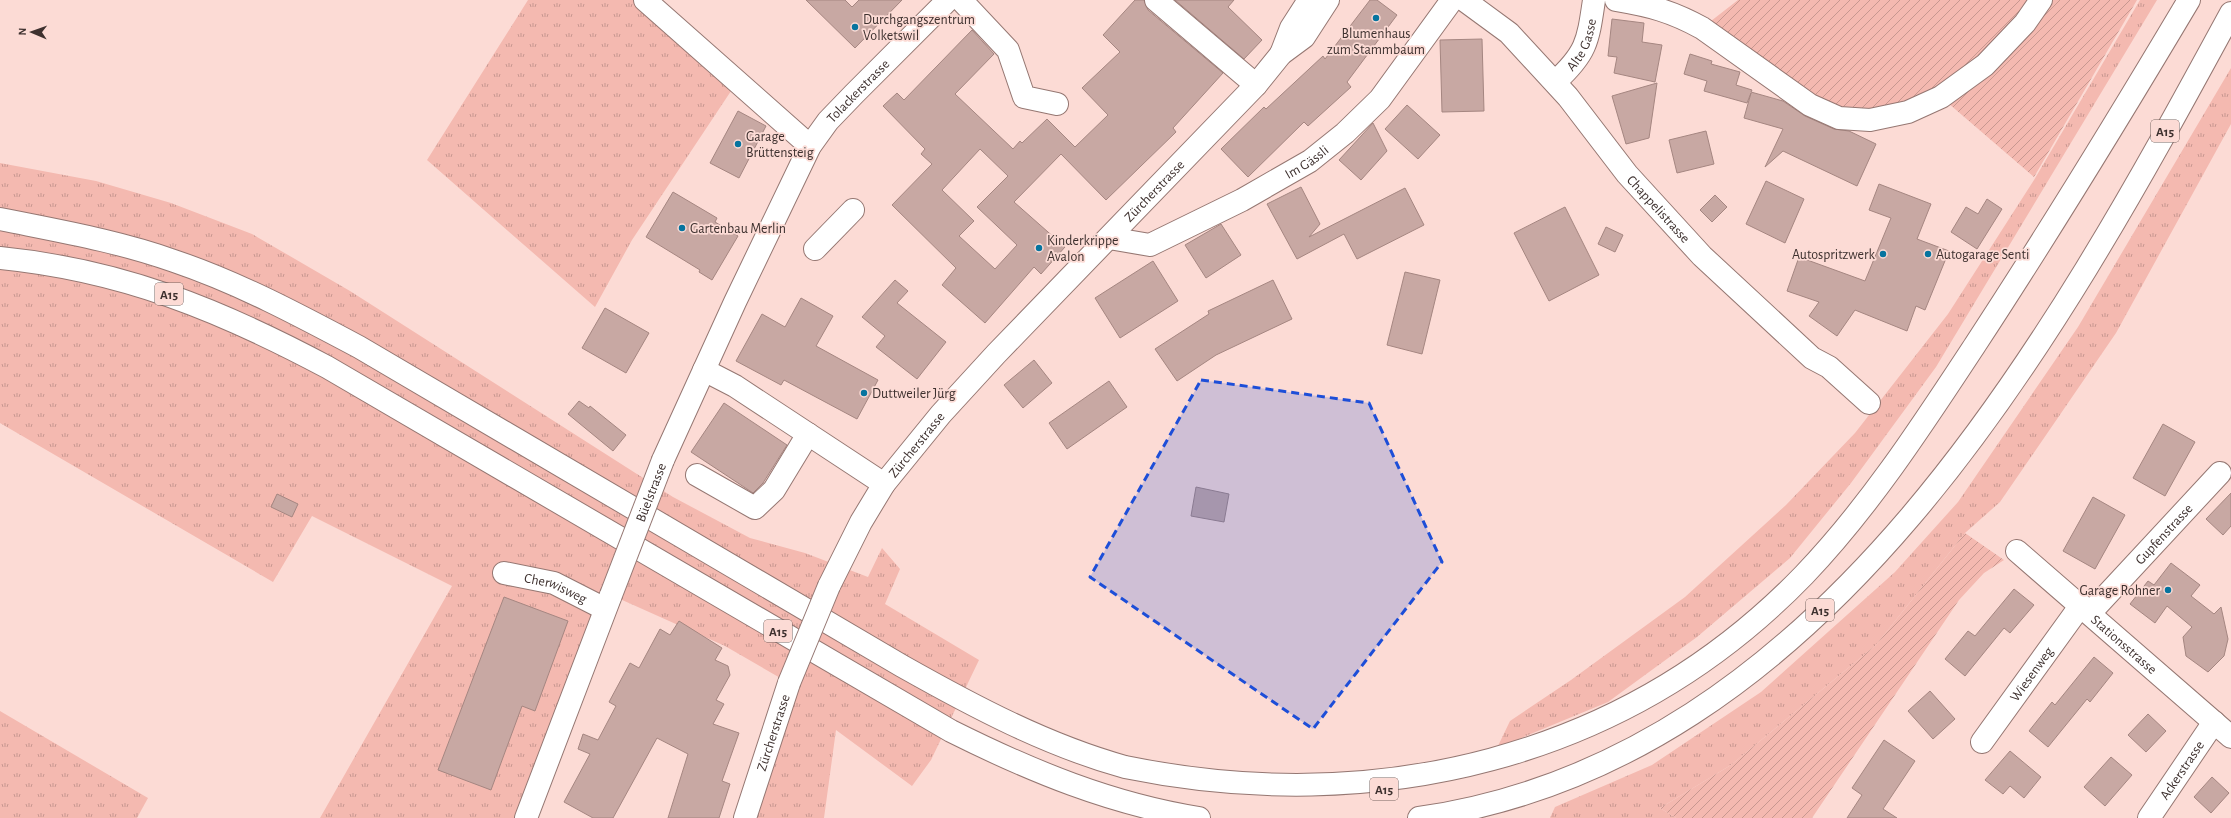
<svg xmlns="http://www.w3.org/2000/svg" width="2231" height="818" font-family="'Alegreya Sans',sans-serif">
<defs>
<pattern id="grass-tufts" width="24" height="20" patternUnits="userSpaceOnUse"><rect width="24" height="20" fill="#f4b9b0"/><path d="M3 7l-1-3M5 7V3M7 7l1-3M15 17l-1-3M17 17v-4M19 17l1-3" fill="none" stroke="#c79790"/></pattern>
<pattern id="garden-furrows" width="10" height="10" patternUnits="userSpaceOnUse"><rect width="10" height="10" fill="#f4b9b0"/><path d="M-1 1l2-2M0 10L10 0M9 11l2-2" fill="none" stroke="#c79790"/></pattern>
</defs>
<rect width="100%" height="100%" fill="#fcdbd5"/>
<g fill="url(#grass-tufts)">
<path d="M528 0H645L737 82 632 240 595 307 427 160Z"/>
<path d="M2140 0H2157L1936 367 1851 483 1790 558 1697 637 1608 702 1497 748 1510 721 1571 680 1685 597 1786 505 1855 433 1948 314 2034 180Z"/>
<path d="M2231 68V124L2116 333 2000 502 1965 533 1876 645 1731 765 1660 808 1676 818H1550L1555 807 1652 765 1761 692 1895 572 1958 502 2078 327Z"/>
<path d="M0 163 96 181 171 203 252 234 350 291 673 497 750 538 805 553 868 577 882 548 900 569 885 604 979 660 931 760 912 786 836 730 824 818H745L789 683 725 646 611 595 526 818H320L452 586 312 516 273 582 0 423Z"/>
<path d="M0 711 148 798 137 818H0Z"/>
</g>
<g fill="url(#garden-furrows)">
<path d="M1738 0H2137L2034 177 1941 97 1839 118 1702 28Z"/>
<path d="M1965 533 2004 560 1984 573 1959 600 1812 818H1676L1660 808 1731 765 1876 645Z"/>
</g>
<g fill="#c8a8a3" stroke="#a58681" fill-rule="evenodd">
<path d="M806 0H845L852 7 859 0H902L855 48Z"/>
<path d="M1135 0H1144L1148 10 1223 73 1173 128 1176 132 1106 200 1061 154 1014 202 1065 247 1041 274 1034 267 985 323 942 285 956 268 892 205 932 164 921 154 925 149 883 106 897 93 904 100 972 30 994 54 955 94 1013 149 1020 141 1022 143 1047 119 1075 147 1108 115 1082 88 1120 52 1103 35ZM980 149 1008 176 977 207 1017 245 995 269 959 236 974 221 942 190Z"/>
<path d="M1175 0H1234L1228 7 1262 40 1244 59Z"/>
<path d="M1370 0H1377L1397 15 1347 82 1351 87 1308 126 1304 122 1248 177 1221 149 1264 107 1266 109 1323 56 1325 59Z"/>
<path d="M1612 19 1644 23 1642 42 1662 45 1655 82 1614 73 1617 57 1608 56Z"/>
<path d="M1482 39 1484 111 1442 112 1440 40Z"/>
<path d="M1690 54 1712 61 1711 64 1740 72 1736 85 1752 90 1751 92 1783 101 1805 116 1834 129 1849 131 1876 144 1857 186 1783 151 1765 167 1783 129 1744 118 1751 93 1747 103 1704 91 1707 81 1684 74Z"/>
<path d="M1657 83 1649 138 1626 144 1612 96Z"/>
<path d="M1407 105 1440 135 1418 159 1385 129Z"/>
<path d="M738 111 766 126 739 178 710 163Z"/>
<path d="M1373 123 1387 151 1361 180 1339 160Z"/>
<path d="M1706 131 1714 164 1677 173 1669 140Z"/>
<path d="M1766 181 1804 199 1785 243 1746 224Z"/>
<path d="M1879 184 1931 204 1917 239 1949 251 1925 310 1916 306 1907 331 1855 310 1837 336 1809 316 1819 302 1787 291 1799 257 1865 281 1891 218 1869 210Z"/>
<path d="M1301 187 1320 224 1309 237 1405 188 1424 225 1357 259 1344 234 1297 259 1267 204Z"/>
<path d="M673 192 717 218 715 222 738 236 712 280 699 272 700 270 646 237Z"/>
<path d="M1715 195 1727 207 1712 222 1700 210Z"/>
<path d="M1987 199 2002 209 1977 249 1951 232 1966 207 1978 214Z"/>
<path d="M1565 207 1599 275 1549 301 1514 233Z"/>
<path d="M1221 224 1241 255 1206 278 1185 245Z"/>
<path d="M1606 227 1623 235 1615 252 1598 244Z"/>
<path d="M1153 261 1178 301 1120 338 1095 298Z"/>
<path d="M1405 272 1440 280 1422 354 1387 345Z"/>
<path d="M895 280 908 291 897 303 946 342 917 379 876 347 885 336 862 317Z"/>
<path d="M1273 280 1292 319 1216 355 1177 381 1155 349 1209 314 1208 311Z"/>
<path d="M801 298 833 316 816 346 878 380 857 419 784 380 781 385 736 361 762 314 785 327Z"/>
<path d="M605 308 649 333 626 373 582 348Z"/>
<path d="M1034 360 1052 383 1023 408 1004 385Z"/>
<path d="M1109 381 1127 407 1067 449 1049 423Z"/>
<path d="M579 401 589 408 590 406 626 435 613 451 568 414Z"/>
<path d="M724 403 787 445 763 483 753 493 691 452Z"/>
<path d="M2163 424 2195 442 2165 496 2133 478Z"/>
<path d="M1196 487 1229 494 1224 522 1191 516Z"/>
<path d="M2231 493V526L2223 535 2206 519Z"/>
<path d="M277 494 298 504 292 517 271 507Z"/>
<path d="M2093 497 2125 515 2095 569 2063 551Z"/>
<path d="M2171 563 2200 585 2191 596 2214 614 2221 607 2228 639 2224 656 2208 672 2186 656 2183 637 2192 627 2167 606 2155 623 2130 604 2148 581 2154 585Z"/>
<path d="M2014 589 2034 605 2010 633 2004 628 1965 676 1945 659 1968 631 1975 636Z"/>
<path d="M504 597 568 621 535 711 522 706 491 790 438 770Z"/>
<path d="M679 621 722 648 715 660 728 666 730 675 716 700 724 704 713 724 739 733 722 781 730 784 719 818H668L688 754 657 738 613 818H593L564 802 590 754 578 749 583 734 598 740 616 706 609 702 630 663 639 668 660 629 670 635Z"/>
<path d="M2094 657 2113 673 2090 702 2087 699 2048 747 2029 731 2052 702 2055 705Z"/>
<path d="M1930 691 1955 719 1933 739 1908 711Z"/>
<path d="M2148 714 2166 731 2146 752 2128 735Z"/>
<path d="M1884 740 1915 761 1883 809 1897 818H1847L1862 795 1852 788Z"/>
<path d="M2010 751 2041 777 2024 798 2010 786 2003 794 1985 780Z"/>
<path d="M2111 757 2132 775 2105 806 2084 787Z"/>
<path d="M2212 777 2229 793 2211 813 2194 797Z"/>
</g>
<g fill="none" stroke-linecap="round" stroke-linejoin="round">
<defs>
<g id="minor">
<path d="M645 0 810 146"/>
<path d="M961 0 1008 50 1024 97 1057 104"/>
<path d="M1156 0 1256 85"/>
<path id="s1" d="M1464 0 1509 33 1568 97 1627 174 1702 256 1812 358 1829 367 1869 403"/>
<path d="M1616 0C1651 6 1671 11 1702 28L1810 105 1839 118 1870 120 1908 112 1941 97 1985 65 2025 23 2041 0"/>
<path id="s2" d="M1555 82C1587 53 1588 41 1594 0"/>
<path id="s3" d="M1109 238 1150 245 1242 200 1310 161 1345 133 1380 99 1452 0"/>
<path d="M815 249 853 210"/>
<path d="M704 370 735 386 884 484"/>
<path id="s4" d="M663 460 735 302 810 146 828 121 854 94 948 0"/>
<path d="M697 475 755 508 774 490 808 434"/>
<path id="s5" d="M2017 551 2231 737"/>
<path id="s6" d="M504 573 554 583 605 609"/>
<path id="s7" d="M2090 613 2220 473"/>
<path id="s8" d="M1982 742 2081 605"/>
<path d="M526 818 611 595"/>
<path id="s9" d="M2149 818 2214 722"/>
</g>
<g id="major">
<path d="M1281 54 1291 28 1309 0"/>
<path id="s10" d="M829 586 861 522 884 484 941 414 996 354 1256 85 1281 54 1304 37 1328 0"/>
<path id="s11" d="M745 818 789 683"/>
</g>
<g id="highway">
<path d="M0 219C59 231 118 241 174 261 239 283 299 315 359 347L902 666C973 706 1046 745 1125 767 1375 818 1625 760 1804 575 1870 506 1923 424 1975 345 2049 232 2120 116 2189 0"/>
<path d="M0 258C122 270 220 310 327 367L951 731C1031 771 1111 804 1199 818"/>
<path d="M1419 818C1825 760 2054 339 2231 13"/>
</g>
</defs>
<use href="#minor" stroke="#957772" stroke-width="24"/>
<use href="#major" stroke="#957772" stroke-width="24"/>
<use href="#highway" stroke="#957772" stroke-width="24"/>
<use href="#minor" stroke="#fff" stroke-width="22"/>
<use href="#major" stroke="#fff" stroke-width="22"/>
<use href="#highway" stroke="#fff" stroke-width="22"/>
<defs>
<g id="minor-bridge">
<path id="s12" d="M611 595 663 460"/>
</g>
<path id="major-bridge" d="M789 683 829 586"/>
</defs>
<use href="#minor-bridge" stroke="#957772" stroke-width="24" stroke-linecap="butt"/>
<use href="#major-bridge" stroke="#957772" stroke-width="24" stroke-linecap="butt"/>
<use href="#minor-bridge" stroke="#fff" stroke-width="22"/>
<use href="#major-bridge" stroke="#fff" stroke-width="22"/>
</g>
<path fill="#1d4ed8" fill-opacity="0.2" stroke="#1d4ed8" stroke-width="3" stroke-dasharray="8 5" stroke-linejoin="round" d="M1201 380 1369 403 1442 562 1313 729 1090 577Z"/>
<g fill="#06749f" stroke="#fcdbd5" stroke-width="1.5">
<circle cx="1376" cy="18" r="4"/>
<circle cx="855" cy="27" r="4"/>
<circle cx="738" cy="144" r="4"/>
<circle cx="682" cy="228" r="4"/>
<circle cx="1039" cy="248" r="4"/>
<circle cx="1883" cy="254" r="4"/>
<circle cx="1928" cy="254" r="4"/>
<circle cx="864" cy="393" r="4"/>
<circle cx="2168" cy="590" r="4"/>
</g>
<g text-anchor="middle" stroke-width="3.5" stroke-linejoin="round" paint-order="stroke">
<g fill="#fcdbd5" stroke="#776461" stroke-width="1">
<rect x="2151" y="120" width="28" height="22" rx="3"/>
<rect x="155" y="283" width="28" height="22" rx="3"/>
<rect x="1806" y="599" width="28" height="22" rx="3"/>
<rect x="764" y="620" width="28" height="22" rx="3"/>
<rect x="1370" y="778" width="28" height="22" rx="3"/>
</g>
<g font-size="13" font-weight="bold" fill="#3e312f">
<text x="2165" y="136">A15</text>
<text x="169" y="299">A15</text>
<text x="1820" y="615">A15</text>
<text x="778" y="636">A15</text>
<text x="1384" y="794">A15</text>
</g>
<g font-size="14" fill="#3e312f" stroke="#fcdbd5" text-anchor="start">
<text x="863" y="24">Durchgangszentrum<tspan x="863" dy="16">Volketswil</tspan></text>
<text x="1376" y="38" text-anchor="middle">Blumenhaus<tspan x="1376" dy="16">zum Stammbaum</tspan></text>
<text x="746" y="141">Garage<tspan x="746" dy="16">Brüttensteig</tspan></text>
<text x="690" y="233">Gartenbau Merlin</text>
<text x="1047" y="245">Kinderkrippe<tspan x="1047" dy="16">Avalon</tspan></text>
<text x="1875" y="259" text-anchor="end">Autospritzwerk</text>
<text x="1936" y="259">Autogarage Senti</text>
<text x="872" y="398">Duttweiler Jürg</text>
<text x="2160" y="595" text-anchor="end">Garage Rohner</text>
</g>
<g font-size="14" fill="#3e312f" stroke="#fcdbd5">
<text dy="5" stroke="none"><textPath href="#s2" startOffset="47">Alte Gasse</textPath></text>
<text dy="5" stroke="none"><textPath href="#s4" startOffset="420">Tolackerstrasse</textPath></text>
<text dy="5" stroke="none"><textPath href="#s3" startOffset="219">Im Gässli</textPath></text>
<text dy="5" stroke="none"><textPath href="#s10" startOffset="515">Zürcherstrasse</textPath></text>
<text dy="5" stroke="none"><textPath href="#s1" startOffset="287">Chappelistrasse</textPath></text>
<text dy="5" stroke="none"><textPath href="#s10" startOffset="167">Zürcherstrasse</textPath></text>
<text dy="5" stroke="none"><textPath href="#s12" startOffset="110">Büelstrasse</textPath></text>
<text dy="5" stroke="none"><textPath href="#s7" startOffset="108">Gupfenstrasse</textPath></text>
<text dy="5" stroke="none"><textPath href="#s6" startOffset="54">Cherwisweg</textPath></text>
<text dy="5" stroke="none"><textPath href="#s5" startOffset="142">Stationsstrasse</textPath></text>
<text dy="5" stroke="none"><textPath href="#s8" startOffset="84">Wiesenweg</textPath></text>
<text dy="5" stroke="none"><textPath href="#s11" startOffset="90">Zürcherstrasse</textPath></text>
<text dy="5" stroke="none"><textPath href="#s9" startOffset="58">Ackerstrasse</textPath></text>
</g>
</g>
<g transform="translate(32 32) rotate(272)" stroke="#fcdbd5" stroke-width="3" paint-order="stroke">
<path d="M0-3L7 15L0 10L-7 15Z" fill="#3e312f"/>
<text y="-6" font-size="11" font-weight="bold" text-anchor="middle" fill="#3e312f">N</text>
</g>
</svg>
